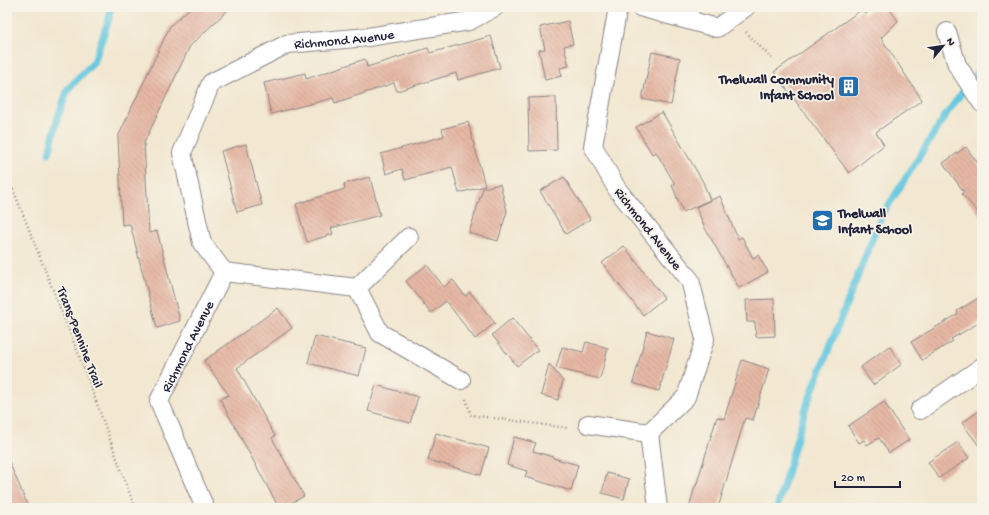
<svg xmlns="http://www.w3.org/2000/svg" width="989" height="515" font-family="'Gochi Hand',sans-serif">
<defs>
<pattern id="building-back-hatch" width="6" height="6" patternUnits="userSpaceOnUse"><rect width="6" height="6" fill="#e6b8a5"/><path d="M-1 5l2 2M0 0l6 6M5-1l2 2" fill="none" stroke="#c59e8f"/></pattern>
</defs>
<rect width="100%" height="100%" fill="#f7f3e8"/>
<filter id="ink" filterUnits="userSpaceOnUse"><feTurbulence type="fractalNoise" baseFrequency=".025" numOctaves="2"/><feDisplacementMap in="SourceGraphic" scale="8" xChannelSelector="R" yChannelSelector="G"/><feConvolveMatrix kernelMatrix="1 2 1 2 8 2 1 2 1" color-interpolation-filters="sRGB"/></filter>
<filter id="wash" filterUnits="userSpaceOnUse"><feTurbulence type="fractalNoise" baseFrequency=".012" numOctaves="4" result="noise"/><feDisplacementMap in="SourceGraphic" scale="16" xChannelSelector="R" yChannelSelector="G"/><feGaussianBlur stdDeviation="0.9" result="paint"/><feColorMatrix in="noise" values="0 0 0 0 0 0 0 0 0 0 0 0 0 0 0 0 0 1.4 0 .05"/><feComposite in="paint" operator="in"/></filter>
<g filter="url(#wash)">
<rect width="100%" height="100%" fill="#f2e7d0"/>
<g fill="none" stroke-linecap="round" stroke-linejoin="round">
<g stroke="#60c6de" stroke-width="7">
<path d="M49 153 58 117 68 89 94 62 109 19 111 7"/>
<path d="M777 508 806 407 881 217 945 116 982 65"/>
</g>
</g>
<g id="blocks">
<g fill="url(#building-back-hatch)">
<path d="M191 7H231L190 46 144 143 149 233 157 231 180 321 157 328 130 224 122 225 118 137 170 26Z"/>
<path d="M877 7H888L898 21 881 38 922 100 876 132 884 145 849 173 774 72 861 10 865 14Z"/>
<path d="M568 21 573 44 564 46 569 66 560 68 562 76 545 80 539 50 545 49 540 27Z"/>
<path d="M491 36 500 68 458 80 456 73 397 91 394 83 335 103 333 98 271 114 264 83 305 73 306 79 365 59 367 67 428 48 430 53Z"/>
<path d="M652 52 680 58 671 105 642 99Z"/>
<path d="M556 97 557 150 529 151 528 98Z"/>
<path d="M662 112 703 182 710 200 683 212 672 185 675 184 656 152 652 154 636 127Z"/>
<path d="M468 122 485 186 459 193 452 167 405 180 402 169 386 174 381 154 444 136 442 129Z"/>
<path d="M246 144 262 205 237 212 221 151Z"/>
<path d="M966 147 982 169V217L962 194 964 192 943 163Z"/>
<path d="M370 177 380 215 331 228 333 234 307 242 296 204 345 189 344 184Z"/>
<path d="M564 177 590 219 566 234 540 191Z"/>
<path d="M500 184 507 211 498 241 469 233 483 188Z"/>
<path d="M720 196 738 239 742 237 753 258 758 255 768 272 739 288 705 228 696 207Z"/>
<path d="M624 246 664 298 643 315 602 263Z"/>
<path d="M427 265 444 287 453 280 465 296 470 292 495 323 475 339 446 301 431 313 406 281Z"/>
<path d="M982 296V321L951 339 953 341 922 360 911 342 958 314 957 311Z"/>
<path d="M774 299 775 336 756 337 755 322H747L746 300Z"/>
<path d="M278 308 292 328 237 368 275 436 272 438 304 496 282 508H279L220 399 229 395 204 361Z"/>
<path d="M512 318 538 350 517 366 492 335Z"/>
<path d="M647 331 674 339 659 391 633 383Z"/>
<path d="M315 336 366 348 359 376 308 363Z"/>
<path d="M586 342 608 348 600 379 556 368 562 347 583 352Z"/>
<path d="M889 346 902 364 873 385 861 367Z"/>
<path d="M742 360 769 369 753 420 745 418 718 508H689L695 486H696L717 417 724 419Z"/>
<path d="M549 364 563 381 558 400 541 395Z"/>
<path d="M376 385 418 397 410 423 368 411Z"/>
<path d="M884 402 909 440 889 453 879 438 867 445 864 440 859 443 848 426Z"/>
<path d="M982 409V450L962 423Z"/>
<path d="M436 433 489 448 481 475 428 460Z"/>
<path d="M514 437 536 443 533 451 553 457V458L578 465 571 491 525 477 527 471 507 465Z"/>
<path d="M958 442 969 458 939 478 928 462Z"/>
<path d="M7 457 29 508H7Z"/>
<path d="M607 473 629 479 624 499 602 493Z"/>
</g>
</g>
</g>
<g filter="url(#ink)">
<use href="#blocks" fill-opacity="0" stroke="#8a8486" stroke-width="1"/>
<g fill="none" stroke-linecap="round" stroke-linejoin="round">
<defs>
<path id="service" d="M690 7 698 22"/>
<g id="minor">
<path d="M640 7 717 28 746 7"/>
<path d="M947 32 957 65 982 103"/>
<path d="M409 237 357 288 380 333 461 380"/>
<path d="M224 272 357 288"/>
<path d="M920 410 982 367"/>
<path d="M588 424 649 433 686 397 705 339 690 280 617 189 593 146 618 7"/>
<path d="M649 433 658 508"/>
<path id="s1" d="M205 508 159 401 224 272 202 243 182 153 211 83 287 44 368 37 469 21 495 7"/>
</g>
</defs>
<use href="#service" stroke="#8a8486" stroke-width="10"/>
<use href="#minor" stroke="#8a8486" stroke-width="20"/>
<g stroke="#8a8486" stroke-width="2.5" stroke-dasharray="1 3" stroke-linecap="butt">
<path d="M746 32 773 60"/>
<path d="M7 174 82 363 135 508"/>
<path d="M466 399 471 415 568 428"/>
</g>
<use href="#service" stroke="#fff" stroke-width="9"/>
<use href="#minor" stroke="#fff" stroke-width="18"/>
</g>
</g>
<defs>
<symbol id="building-square" viewBox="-11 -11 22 22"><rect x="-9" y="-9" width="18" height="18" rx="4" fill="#1f6fb2" stroke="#f7f3e8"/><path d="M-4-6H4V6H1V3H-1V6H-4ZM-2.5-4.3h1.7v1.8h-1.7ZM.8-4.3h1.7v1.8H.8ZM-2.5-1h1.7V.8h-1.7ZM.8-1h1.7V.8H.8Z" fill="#fff"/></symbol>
<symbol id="school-square" viewBox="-11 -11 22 22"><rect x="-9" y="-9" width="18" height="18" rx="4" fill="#1f6fb2" stroke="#f7f3e8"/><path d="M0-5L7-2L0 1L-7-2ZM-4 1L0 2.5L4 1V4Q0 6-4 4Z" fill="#fff"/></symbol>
</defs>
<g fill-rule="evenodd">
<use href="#building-square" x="836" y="74" width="25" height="25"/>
<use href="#school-square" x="810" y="208" width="25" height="25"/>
</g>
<g text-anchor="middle" stroke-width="3.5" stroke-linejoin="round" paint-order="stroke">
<g font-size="14" fill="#22223b" stroke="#f7f3e8">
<text dy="5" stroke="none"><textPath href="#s1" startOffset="608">Richmond Avenue</textPath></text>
<text transform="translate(649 228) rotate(52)" y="5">Richmond Avenue</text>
<text transform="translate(81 337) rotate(69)" y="5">Trans-Pennine Trail</text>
<text dy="5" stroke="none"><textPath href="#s1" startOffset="178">Richmond Avenue</textPath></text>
</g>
<g font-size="14" font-weight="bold" fill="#22223b" stroke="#f7f3e8" text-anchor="end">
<text x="834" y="83">Thelwall Community<tspan x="834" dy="16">Infant School</tspan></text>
<text x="838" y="217" text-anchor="start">Thelwall<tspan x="838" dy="16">Infant School</tspan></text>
</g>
</g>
<rect width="989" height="515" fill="none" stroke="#f7f3e8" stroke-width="24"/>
<g transform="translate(943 46) rotate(61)" stroke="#f7f3e8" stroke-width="3" paint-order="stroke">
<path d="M0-3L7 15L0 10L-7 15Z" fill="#22223b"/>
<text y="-6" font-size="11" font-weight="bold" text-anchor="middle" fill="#22223b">N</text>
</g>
<path d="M835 481v6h65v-6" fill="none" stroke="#22223b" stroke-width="2"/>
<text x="841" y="481" font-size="12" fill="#22223b" stroke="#f7f3e8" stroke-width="3" paint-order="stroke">20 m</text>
</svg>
